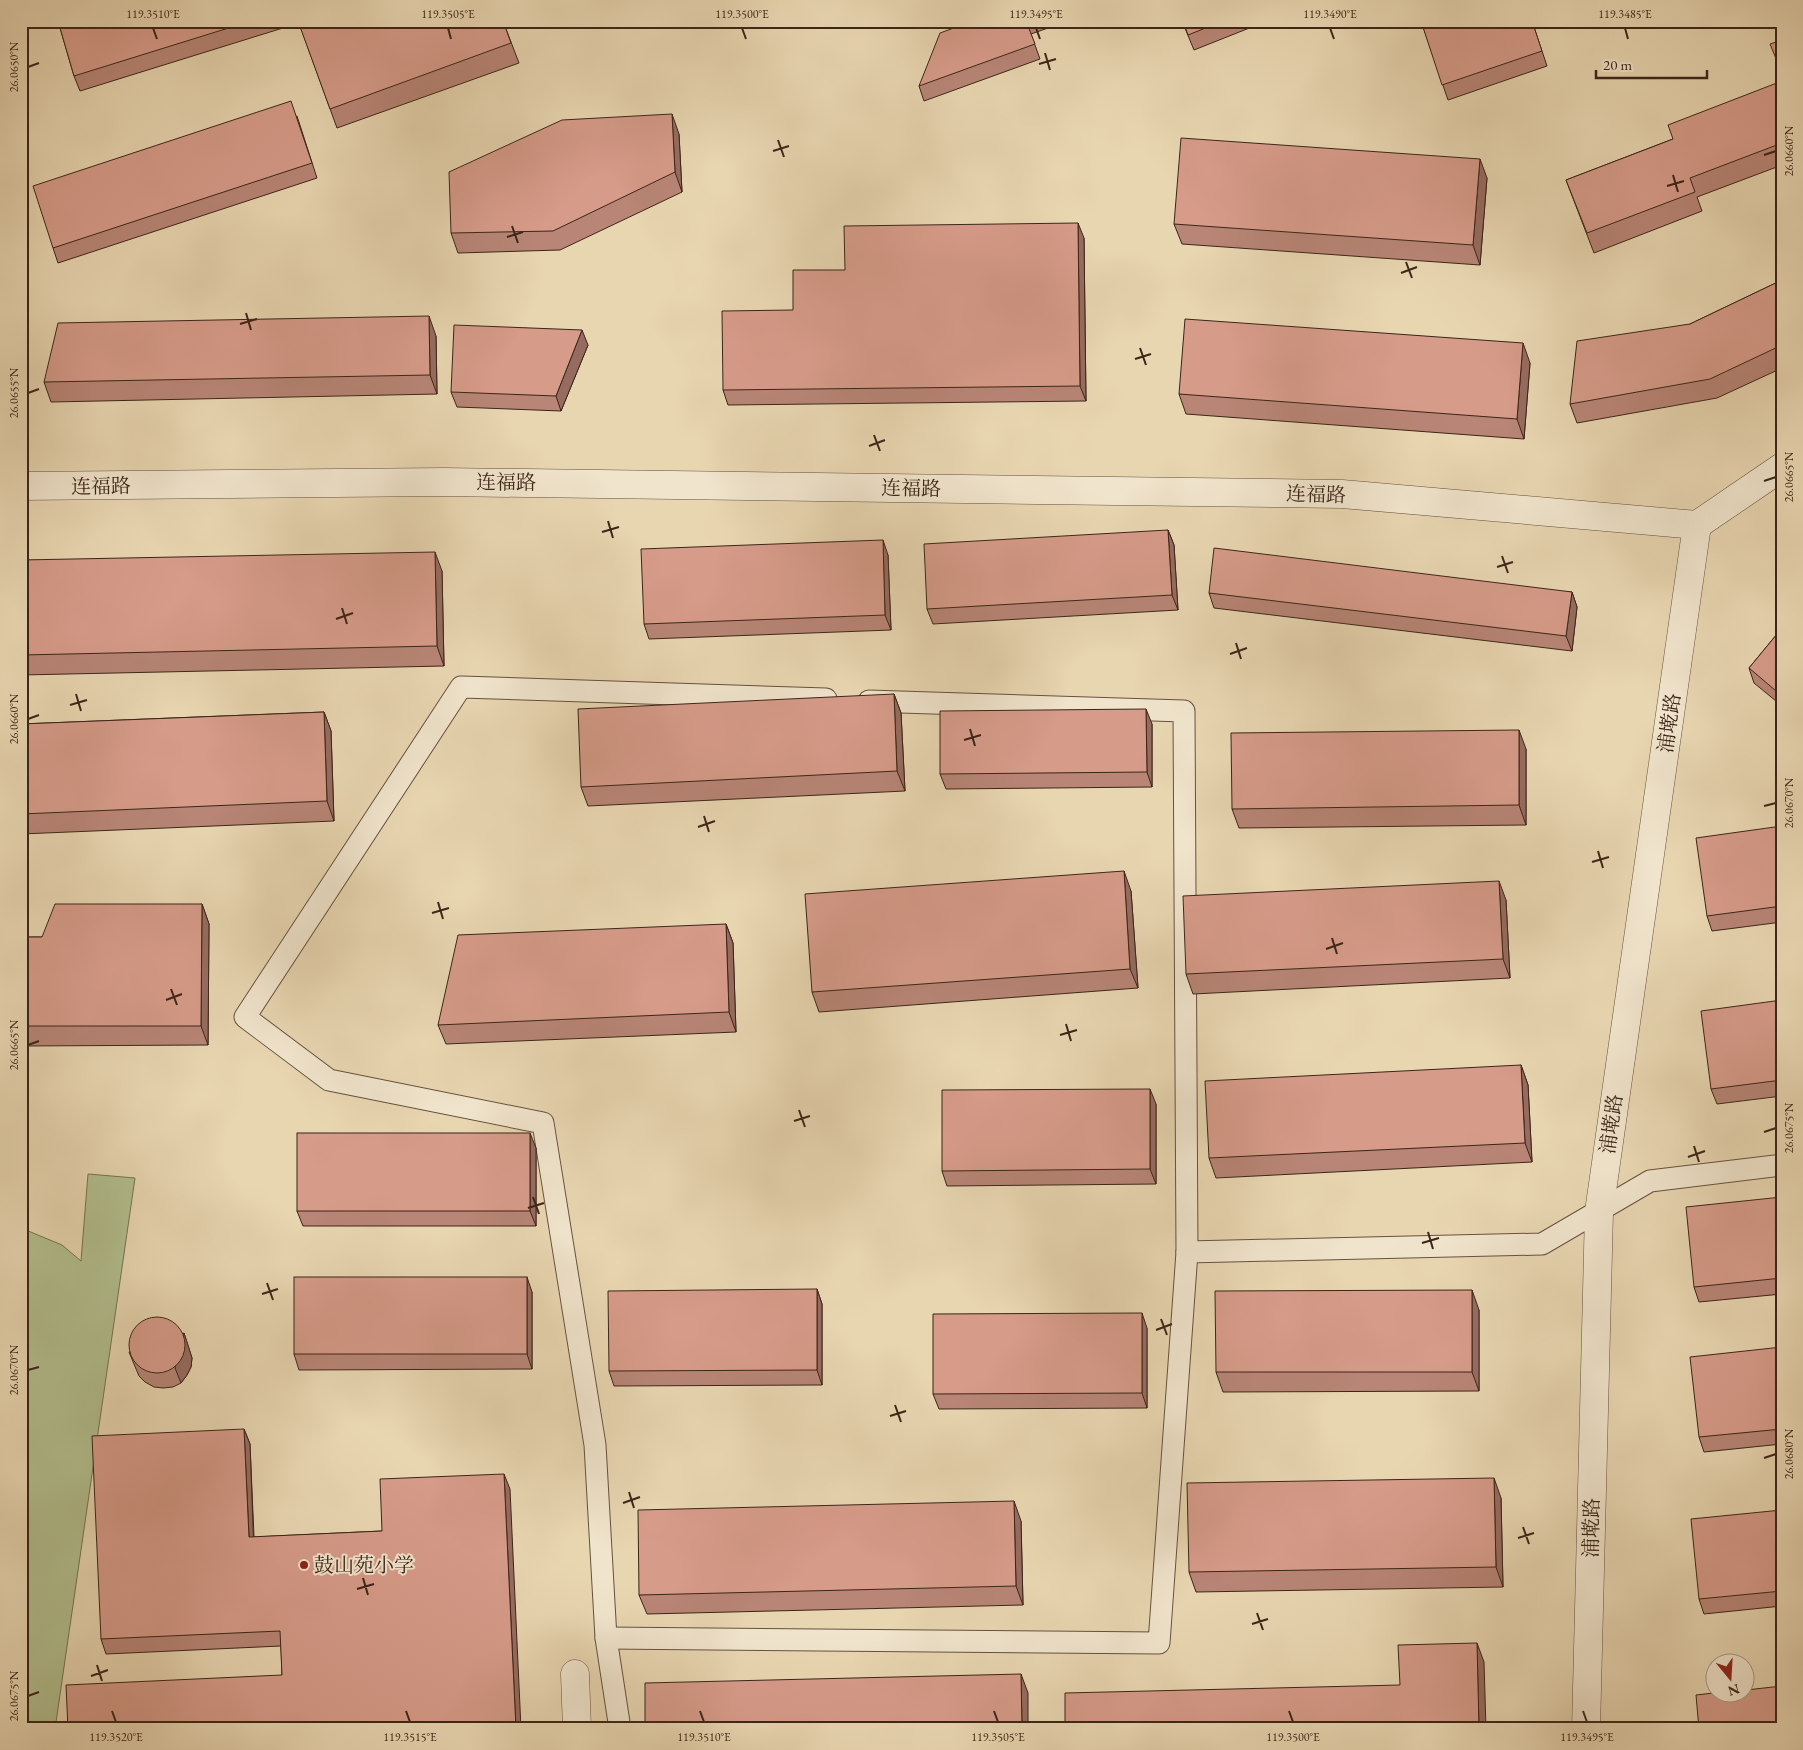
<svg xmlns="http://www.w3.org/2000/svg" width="1803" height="1750" font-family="'EB Garamond','Noto Serif SC',serif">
<rect width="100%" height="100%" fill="#e8d6b1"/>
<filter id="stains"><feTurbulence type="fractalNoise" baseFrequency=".004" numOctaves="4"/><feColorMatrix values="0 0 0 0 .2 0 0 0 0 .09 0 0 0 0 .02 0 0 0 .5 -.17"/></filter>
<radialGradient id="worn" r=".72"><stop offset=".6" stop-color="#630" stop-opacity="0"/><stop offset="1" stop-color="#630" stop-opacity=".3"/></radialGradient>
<path fill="#b2be8e" stroke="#777253" d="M88 1174 135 1178 55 1729H21V1228L62 1245 81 1261Z"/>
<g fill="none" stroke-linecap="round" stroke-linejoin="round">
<defs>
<g id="service">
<path d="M1187 1252 1542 1244 1650 1181 1782 1165"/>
<path d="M606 1638 1159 1643 1187 1252 1184 711 869 701"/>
<path d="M620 1729 606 1638 595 1445 543 1123 329 1080 245 1017 461 687 826 699"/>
</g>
<path id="pedestrian" d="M575 1674 577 1729"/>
<g id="tertiary">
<path d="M21 486 444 482 1342 494 1697 525 1782 467"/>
<path d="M1586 1729 1599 1212 1697 525"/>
</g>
</defs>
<use href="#service" stroke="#67513e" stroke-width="23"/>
<use href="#pedestrian" stroke="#67513e" stroke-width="29"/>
<use href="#tertiary" stroke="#67513e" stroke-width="29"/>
<use href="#service" stroke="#f0e4cc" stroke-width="21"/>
<use href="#pedestrian" stroke="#f0e4cc" stroke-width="28"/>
<use href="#tertiary" stroke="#f0e4cc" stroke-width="28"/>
</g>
<g fill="#b88576" stroke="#3c2518">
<path d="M58 21H503L519 63 337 128 299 23 80 91 74 76Z"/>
<path d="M600 21H686L603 28Z"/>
<path d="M973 21H1068L1031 34 1040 59 924 101 919 86Z"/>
<path d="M1182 21H1267L1194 50Z"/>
<path d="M1421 21H1532L1547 66 1448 100Z"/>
<path d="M1782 81V165L1697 197 1702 211 1594 253 1566 180 1673 139Z"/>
<path d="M297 116 317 178 58 263 53 248Z"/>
<path d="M679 134 682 192 560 250 458 253 451 233Z"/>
<path d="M1487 178 1480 265 1182 244 1174 224Z"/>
<path d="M1084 238 1086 401 728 405 723 390 845 270Z"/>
<path d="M1782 280V368L1717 398 1577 423 1570 404 1690 324Z"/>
<path d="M436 336 437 394 51 402 44 382Z"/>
<path d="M588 345 561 411 457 407 451 392Z"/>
<path d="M1530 363 1524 439 1186 414 1179 394Z"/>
<path d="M1168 530 1174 545 1178 610 933 624 927 609Z"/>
<path d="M888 555 891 630 649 639 644 624Z"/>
<path d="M21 560 442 571 444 666 21 675Z"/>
<path d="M1572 592 1577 607 1572 651 1214 608 1209 593Z"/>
<path d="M1782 628V706L1754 683 1749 668Z"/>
<path d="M894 694 901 713 905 791 588 806 581 787Z"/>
<path d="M324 712 331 731 334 821 21 834V724Z"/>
<path d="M1152 724V787L946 789 940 774Z"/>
<path d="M1526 749V825L1239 828 1232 809Z"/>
<path d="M1782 826V922L1712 931 1707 916Z"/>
<path d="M1131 891 1138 988 819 1012 812 992Z"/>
<path d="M1506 900 1510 978 1193 994 1186 974Z"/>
<path d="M202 904 209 924 208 1045 21 1046V937H42Z"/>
<path d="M726 924 733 943 736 1032 446 1044 438 1025Z"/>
<path d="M1782 1000V1096L1717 1104 1711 1089Z"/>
<path d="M1521 1065 1528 1085 1532 1162 1216 1178 1209 1158Z"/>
<path d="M1156 1104V1184L947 1186 942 1171Z"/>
<path d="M536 1148V1226H303L297 1211Z"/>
<path d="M1782 1197V1294L1699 1302 1694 1287Z"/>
<path d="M817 1289 822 1304V1385L614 1386 609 1371Z"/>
<path d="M532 1292V1369L299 1370 294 1354Z"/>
<path d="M1479 1310V1391L1223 1392 1216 1372Z"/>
<path d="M1147 1328V1408L939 1409 933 1394Z"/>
<path d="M184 1333 192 1358 191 1367 187 1375 181 1383 173 1387 163 1388 154 1387 145 1382 139 1376 129 1352Z"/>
<path d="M1782 1347V1444L1704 1452 1699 1437Z"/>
<path d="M244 1429 250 1444 254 1537 382 1531 510 1489 282 1675 281 1646 106 1654 101 1639Z"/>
<path d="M1501 1498 1503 1587 1196 1592 1189 1572Z"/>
<path d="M1782 1510V1606L1704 1614 1699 1599Z"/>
<path d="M1021 1521 1023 1605 647 1614 639 1595Z"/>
</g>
<g fill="#966c60" stroke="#3c2518">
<path d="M672 114 679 134 682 192 675 172Z"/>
<path d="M1480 159 1487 178 1480 265 1473 245Z"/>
<path d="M1078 223 1084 238 1086 401 1080 386Z"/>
<path d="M429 316 436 336 437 394 430 375Z"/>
<path d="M582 330 588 345 561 411 556 396Z"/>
<path d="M1523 343 1530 363 1524 439 1517 419Z"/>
<path d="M1168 530 1174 545 1178 610 1172 595Z"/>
<path d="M883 540 888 555 891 630 885 615Z"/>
<path d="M435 552 442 571 444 666 437 646Z"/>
<path d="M1572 592 1577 607 1572 651 1566 636Z"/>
<path d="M894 694 901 713 905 791 897 771Z"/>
<path d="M1146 709 1152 724V787L1147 772Z"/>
<path d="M324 712 331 731 334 821 327 801Z"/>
<path d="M1519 730 1526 749V825L1519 805Z"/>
<path d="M1124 871 1131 891 1138 988 1130 969Z"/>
<path d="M1499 881 1506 900 1510 978 1503 959Z"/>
<path d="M202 904 209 924 208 1045 201 1026Z"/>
<path d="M726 924 733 943 736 1032 729 1012Z"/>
<path d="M1521 1065 1528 1085 1532 1162 1525 1143Z"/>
<path d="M1150 1089 1156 1104V1184L1150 1169Z"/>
<path d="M530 1133 536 1148V1226L530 1211Z"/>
<path d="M527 1277 532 1292V1369L527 1354Z"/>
<path d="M817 1289 822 1304V1385L817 1370Z"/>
<path d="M1472 1290 1479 1310V1391L1472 1372Z"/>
<path d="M1142 1313 1147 1328V1408L1142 1393Z"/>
<path d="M184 1333 192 1358 191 1367 187 1375 181 1383 175 1368Z"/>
<path d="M244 1429 250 1444 254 1552 249 1537Z"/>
<path d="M504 1474 510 1489 521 1729H516Z"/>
<path d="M1494 1478 1501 1498 1503 1587 1496 1567Z"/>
<path d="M1014 1501 1021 1521 1023 1605 1016 1586Z"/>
<path d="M1477 1643 1484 1662 1486 1729H1479Z"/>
<path d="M1021 1674 1028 1693V1729H1022Z"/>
</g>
<g fill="#d69b89" stroke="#3c2518">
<path d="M58 21H251L74 76Z"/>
<path d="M298 21H503L511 43 330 109Z"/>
<path d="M973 21H1026L1035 44 919 86 940 33Z"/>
<path d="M1183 21H1223L1188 35Z"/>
<path d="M1421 21H1532L1542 51 1442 85Z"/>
<path d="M1782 40V73L1770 44Z"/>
<path d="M1782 81V143L1690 178 1695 192 1587 233 1566 180 1673 139 1668 125Z"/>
<path d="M291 101 312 163 53 248 33 186Z"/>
<path d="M672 114 675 172 553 231 451 233 449 172 562 120Z"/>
<path d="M1181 138 1480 159 1473 245 1174 224Z"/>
<path d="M1078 223 1080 386 723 390 722 311 793 310V270H845L844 226Z"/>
<path d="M1782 280V345L1710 379 1570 404 1577 341 1690 324Z"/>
<path d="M429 316 430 375 44 382 58 323Z"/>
<path d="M1185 319 1523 343 1517 419 1179 394Z"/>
<path d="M454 325 582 330 556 396 451 392Z"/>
<path d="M1168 530 1172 595 927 609 924 544Z"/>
<path d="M883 540 885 615 644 624 641 549Z"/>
<path d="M1214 548 1572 592 1566 636 1209 593Z"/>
<path d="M435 552 437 646 21 655V560Z"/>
<path d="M1782 628V696L1749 668Z"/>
<path d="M894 694 897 771 581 787 578 709Z"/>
<path d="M1146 709 1147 772 940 774V711Z"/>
<path d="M324 712 327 801 21 814V724Z"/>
<path d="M1519 730V805L1232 809 1231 733Z"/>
<path d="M1782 826V906L1707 916 1696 838Z"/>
<path d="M1124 871 1130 969 812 992 805 894Z"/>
<path d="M1499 881 1503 959 1186 974 1183 896Z"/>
<path d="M55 904H202L201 1026H21V937H42Z"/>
<path d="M726 924 729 1012 438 1025 458 935Z"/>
<path d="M1782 1000V1080L1711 1089 1701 1011Z"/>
<path d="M1521 1065 1525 1143 1209 1158 1205 1081Z"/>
<path d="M1150 1089V1169L942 1171V1090Z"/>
<rect x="297" y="1133" width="233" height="78"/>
<path d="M1782 1197V1278L1694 1287 1686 1207Z"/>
<rect x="294" y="1277" width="233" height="77"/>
<path d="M817 1289V1370L609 1371 608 1291Z"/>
<path d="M1472 1290V1372H1216L1215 1291Z"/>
<path d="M1142 1313V1393L933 1394V1314Z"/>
<circle cx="157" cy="1345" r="28"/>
<path d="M1782 1347V1429L1699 1437 1690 1357Z"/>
<path d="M244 1429 249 1537 382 1531 380 1479 504 1474 516 1729H68L66 1685 282 1675 280 1631 101 1639 92 1436Z"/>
<path d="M1494 1478 1496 1567 1189 1572 1187 1483Z"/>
<path d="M1014 1501 1016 1586 639 1595 638 1510Z"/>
<path d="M1782 1510V1591L1699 1599 1691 1519Z"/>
<path d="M1477 1643 1479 1729H1065V1693L1400 1685 1398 1645Z"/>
<path d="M1021 1674 1022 1729H645V1683Z"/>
<path d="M1782 1686V1729H1699L1696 1695 1722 1692H1746V1690Z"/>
</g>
<path fill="none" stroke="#3c2518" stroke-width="2" d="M153 28 157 39M448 28 451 39M742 28 746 39M1036 28 1040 39M1330 28 1334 39M1625 28 1628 39M1045 53 1050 70M1039 64 1056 59M28 67 39 63M778 140 784 157M773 151 789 146M1764 155 1776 151M1673 175 1678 192M1667 186 1684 181M512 226 518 243M507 237 523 232M1406 262 1412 278M1401 273 1417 267M246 313 251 330M240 324 257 319M1140 348 1146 365M1135 359 1151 354M28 393 39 389M874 435 880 451M869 446 885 440M1764 481 1776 477M608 521 613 538M602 532 619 527M1502 556 1508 573M1497 567 1513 562M342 608 347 624M336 619 353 613M1236 643 1241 659M1230 654 1247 648M76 694 81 711M70 705 87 700M28 719 39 715M970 729 975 746M964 740 981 735M1764 806 1776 803M704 816 709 832M698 827 715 821M1598 851 1603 868M1592 862 1609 857M438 902 443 919M432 913 449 908M1332 938 1337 954M1326 949 1343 943M171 989 177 1005M166 1000 182 994M1066 1024 1071 1041M1060 1035 1077 1030M28 1045 39 1041M799 1110 805 1127M794 1121 810 1116M1764 1132 1776 1128M1694 1146 1699 1162M1688 1157 1705 1151M533 1197 539 1214M528 1208 544 1203M1428 1232 1433 1249M1422 1243 1439 1238M267 1283 273 1300M262 1294 278 1289M1161 1319 1167 1335M1156 1330 1172 1324M28 1370 39 1367M895 1405 901 1422M890 1416 906 1411M1764 1458 1776 1454M629 1492 634 1508M623 1503 640 1497M1523 1527 1529 1544M1518 1538 1534 1533M363 1578 368 1595M357 1589 374 1584M1257 1613 1263 1630M1252 1624 1268 1619M97 1665 102 1681M91 1676 108 1670M28 1696 39 1692M112 1711 116 1722M406 1711 410 1722M700 1711 704 1722M994 1711 998 1722M1289 1711 1293 1722M1583 1711 1587 1722"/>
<circle fill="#8f2418" stroke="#f0e4cc" stroke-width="2" cx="304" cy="1565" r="5"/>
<g text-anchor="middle" stroke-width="4" stroke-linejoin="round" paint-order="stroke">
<g font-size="20" fill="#3c2518" stroke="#f0e4cc">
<text x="506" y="489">连福路</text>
<text transform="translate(101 486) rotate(-1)" y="7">连福路</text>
<text transform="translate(911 488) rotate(1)" y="7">连福路</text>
<text transform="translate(1316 494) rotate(2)" y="7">连福路</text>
<text transform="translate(1669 723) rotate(-82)" y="7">浦墘路</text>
<text transform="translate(1611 1124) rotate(-82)" y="7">浦墘路</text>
<text transform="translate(1591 1528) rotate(-89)" y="7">浦墘路</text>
</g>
<g font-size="20" fill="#3c2518" stroke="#f0e4cc" text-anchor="start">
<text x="314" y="1572">鼓山苑小学</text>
</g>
</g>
<rect width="1803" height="1750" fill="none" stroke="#e8d6b1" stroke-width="55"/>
<g transform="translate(1730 1678) rotate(162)"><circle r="24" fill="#f0e4cc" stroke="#a89884"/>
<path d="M0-4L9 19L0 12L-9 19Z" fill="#8f2418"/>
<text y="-8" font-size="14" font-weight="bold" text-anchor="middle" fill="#3c2518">N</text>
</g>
<path d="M1596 70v8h111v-8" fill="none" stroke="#3c2518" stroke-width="2.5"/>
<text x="1603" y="70" font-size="15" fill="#3c2518" stroke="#f0e4cc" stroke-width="4" paint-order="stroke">20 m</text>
<rect x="28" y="28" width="1748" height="1694" fill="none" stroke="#3c2518" stroke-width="2"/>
<g font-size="12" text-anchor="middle" fill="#3c2518">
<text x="153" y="18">119.3510°E</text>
<text x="448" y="18">119.3505°E</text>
<text x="742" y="18">119.3500°E</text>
<text x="1036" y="18">119.3495°E</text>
<text x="1330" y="18">119.3490°E</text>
<text x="1625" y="18">119.3485°E</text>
<text transform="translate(14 67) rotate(-90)" y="4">26.0650°N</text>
<text transform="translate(1789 151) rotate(-90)" y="4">26.0660°N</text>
<text transform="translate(14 393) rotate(-90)" y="4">26.0655°N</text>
<text transform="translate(1789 477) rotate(-90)" y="4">26.0665°N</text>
<text transform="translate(14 719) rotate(-90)" y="4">26.0660°N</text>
<text transform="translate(1789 803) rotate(-90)" y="4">26.0670°N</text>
<text transform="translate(14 1045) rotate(-90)" y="4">26.0665°N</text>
<text transform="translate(1789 1128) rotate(-90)" y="4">26.0675°N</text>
<text transform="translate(14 1370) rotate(-90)" y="4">26.0670°N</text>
<text transform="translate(1789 1454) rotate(-90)" y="4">26.0680°N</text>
<text transform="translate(14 1696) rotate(-90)" y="4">26.0675°N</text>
<text x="116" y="1741">119.3520°E</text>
<text x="410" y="1741">119.3515°E</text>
<text x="704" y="1741">119.3510°E</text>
<text x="998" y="1741">119.3505°E</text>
<text x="1293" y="1741">119.3500°E</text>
<text x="1587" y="1741">119.3495°E</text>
</g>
<rect width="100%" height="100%" filter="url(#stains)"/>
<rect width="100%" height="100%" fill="url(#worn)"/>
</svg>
